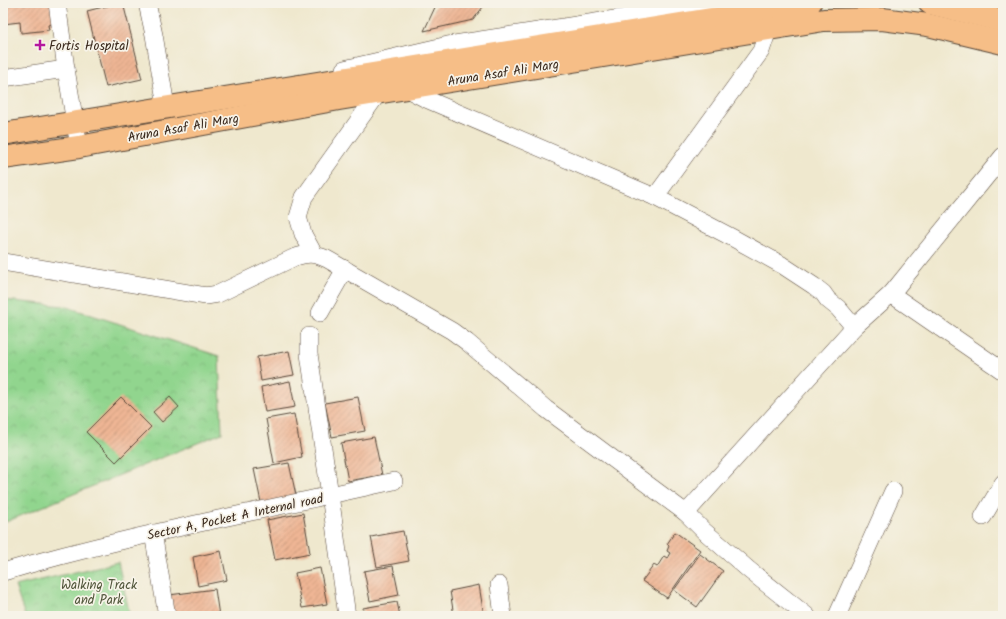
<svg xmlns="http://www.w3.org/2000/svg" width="1006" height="619" font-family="Kalam,sans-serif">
<defs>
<pattern id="park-crowns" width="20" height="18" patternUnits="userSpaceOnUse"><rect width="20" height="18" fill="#91d58e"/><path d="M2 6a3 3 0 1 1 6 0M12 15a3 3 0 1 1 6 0" fill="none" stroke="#7eb77a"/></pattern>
<pattern id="building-hatch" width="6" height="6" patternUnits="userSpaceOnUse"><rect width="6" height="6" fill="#efb694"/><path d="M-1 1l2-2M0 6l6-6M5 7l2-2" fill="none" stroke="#c39478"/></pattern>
</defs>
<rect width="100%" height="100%" fill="#f7f3e8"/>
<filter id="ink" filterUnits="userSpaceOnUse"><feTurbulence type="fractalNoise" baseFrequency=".025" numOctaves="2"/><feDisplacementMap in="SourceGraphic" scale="8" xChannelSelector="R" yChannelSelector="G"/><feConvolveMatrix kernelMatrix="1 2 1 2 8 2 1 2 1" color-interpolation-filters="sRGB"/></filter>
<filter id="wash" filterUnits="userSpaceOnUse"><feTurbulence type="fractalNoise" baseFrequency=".012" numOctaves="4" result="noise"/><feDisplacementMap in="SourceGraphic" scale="16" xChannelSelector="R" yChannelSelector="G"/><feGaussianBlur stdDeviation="0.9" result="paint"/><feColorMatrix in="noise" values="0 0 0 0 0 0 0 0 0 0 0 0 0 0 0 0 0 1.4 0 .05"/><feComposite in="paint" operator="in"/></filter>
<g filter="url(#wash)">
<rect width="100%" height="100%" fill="#efe8ce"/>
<g fill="url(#park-crowns)" stroke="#668056">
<path d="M3 300 64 306 219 356 222 433 3 523Z"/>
<path d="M118 562 130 616H25L15 586Z"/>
</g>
<g id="blocks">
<g fill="url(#building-hatch)">
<path d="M3 3H53L55 23 48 25 49 30 21 33 20 22 3 24Z"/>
<path d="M119 3H123L142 79 106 87 87 11Z"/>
<path d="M437 3H486L473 20 424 31Z"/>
<path d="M289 351 294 375 261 381 257 357Z"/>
<path d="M290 381 295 407 265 412 261 387Z"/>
<path d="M121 397 151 427 116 462 86 432Z"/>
<path d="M170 397 179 407 162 422 153 412Z"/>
<path d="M358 397 365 431 332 437 325 403Z"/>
<path d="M294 414 302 457 274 463 266 419Z"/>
<path d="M374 437 382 475 348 481 341 443Z"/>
<path d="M289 463 297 500 262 507 254 469Z"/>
<path d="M303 513 310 553 275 560 267 520Z"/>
<path d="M403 531 409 561 377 567 371 537Z"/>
<path d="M675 532 700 550 667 598 642 581 654 565 657 567 664 556 667 558 670 553 667 551 669 546 667 544Z"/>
<path d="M221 551 227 580 198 586 193 557Z"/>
<path d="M700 554 723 571 697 607 674 590Z"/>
<path d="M393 566 399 595 370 601 364 571Z"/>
<path d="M320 568 327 604 302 608 295 573Z"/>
<path d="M479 585 484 616H454L450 591Z"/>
<path d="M215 589 219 616H172L169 595Z"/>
<path d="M397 602 400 616H364L363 608Z"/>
</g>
</g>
</g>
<g filter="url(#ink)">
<use href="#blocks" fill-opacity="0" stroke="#564638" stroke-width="1"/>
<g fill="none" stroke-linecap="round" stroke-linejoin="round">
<defs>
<g id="minor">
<path d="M57 3 66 69 79 147"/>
<path d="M147 3 154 35 165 100"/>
<path d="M344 69 448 45 717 3"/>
<path d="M3 78 66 69"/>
<path d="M405 88 426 99 655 197 733 238 782 265 814 286 823 293 828 300 838 308 854 327 686 513"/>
<path d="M655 197 761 51 768 30 767 19"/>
<path d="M314 254 303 234 298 217 304 197 379 92"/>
<path d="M3 262 206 296 218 294 293 258C308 253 313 253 327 259L452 331 467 342 546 409 686 513 704 531 749 570 807 616"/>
<path d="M891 294 1003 371"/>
<path d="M320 313 345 269"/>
<path d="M854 327 891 294 1003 156"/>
<path d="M309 336V354L330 495 394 481"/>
<path d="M983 517 1003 483"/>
<path d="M153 533 167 616"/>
<path d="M3 572C111 540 221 519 330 495L347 616"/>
<path d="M499 585 503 616"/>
<path d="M837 616 893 491"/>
</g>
<g id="major">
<path d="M930 3 1003 21"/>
<path d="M3 134 810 3"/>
<path d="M3 158 79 147 339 99 824 20 882 19 928 25 1003 43"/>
</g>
</defs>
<use href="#minor" stroke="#564638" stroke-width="18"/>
<use href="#major" stroke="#564638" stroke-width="24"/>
<use href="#minor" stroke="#fff" stroke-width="17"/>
<use href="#major" stroke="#f6be87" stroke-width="22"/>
</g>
</g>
<path fill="#b5179e" stroke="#f7f3e8" stroke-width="1.5" d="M38 39h4v4h4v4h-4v4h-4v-4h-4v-4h4z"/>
<g text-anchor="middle" stroke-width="3.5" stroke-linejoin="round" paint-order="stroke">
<g font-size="13" fill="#3b2a1e" stroke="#f7f3e8" text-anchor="start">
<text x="49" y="50">Fortis Hospital</text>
</g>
<g font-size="13" fill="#3b2a1e" stroke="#f7f3e8">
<text transform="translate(503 72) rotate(-9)" y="5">Aruna Asaf Ali Marg</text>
<text transform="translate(183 127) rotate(-10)" y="5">Aruna Asaf Ali Marg</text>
<text transform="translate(235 516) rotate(-12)" y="5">Sector A, Pocket A Internal road</text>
</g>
<g font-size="13" fill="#50553a" stroke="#f7f3e8">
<text x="99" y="589">Walking Track<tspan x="99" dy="15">and Park</tspan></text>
</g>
</g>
<rect width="1006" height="619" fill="none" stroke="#f7f3e8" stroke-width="16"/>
</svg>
